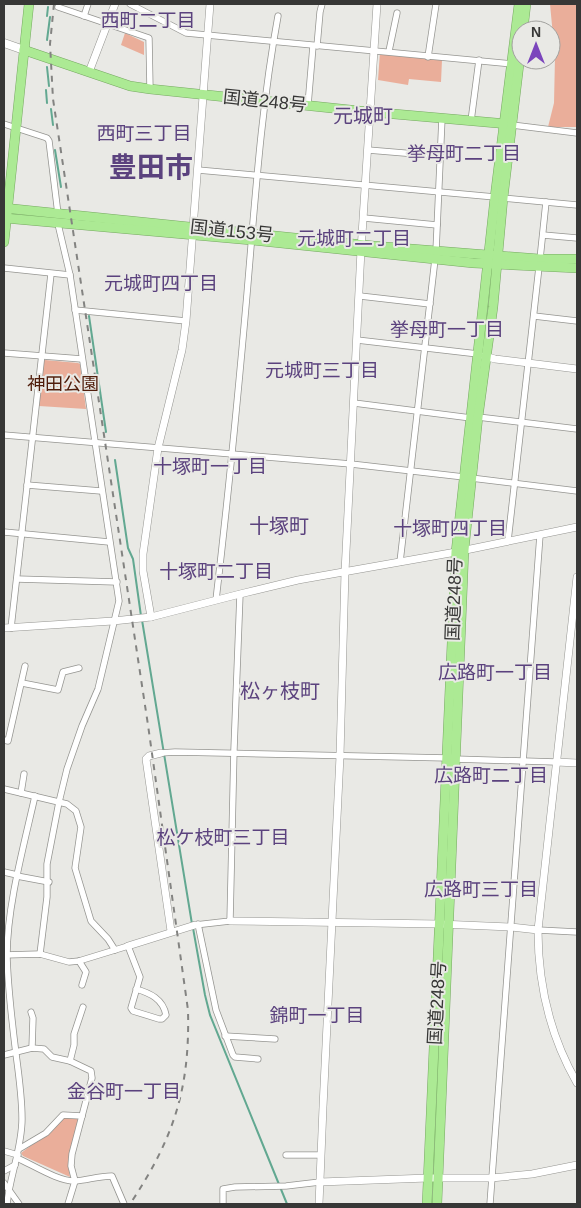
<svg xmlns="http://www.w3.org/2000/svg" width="581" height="1208" font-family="Arial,'Noto Sans JP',sans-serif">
<rect width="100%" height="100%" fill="#e9e9e5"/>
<g fill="#eaae9a">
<path d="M550 4H577V127H548L554 103 555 57Z"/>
<path d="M125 33 144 42V55L121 45Z"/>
<path d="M380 52 442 60 441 82 409 79 408 85 378 80Z"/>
<path d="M45 360 78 363 80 364 86 409 39 406 43 361Z"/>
<path d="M62 1117 74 1118 79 1120 68 1161 70 1177 23 1156 21 1153 45 1135Z"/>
</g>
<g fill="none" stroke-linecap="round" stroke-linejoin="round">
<g stroke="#62a891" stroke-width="2">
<path d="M47 16 48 7"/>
<path d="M47 40 50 17"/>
<path d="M47 67 49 86"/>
<path d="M46 90 47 103"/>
<path d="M51 109 53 125"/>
<path d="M55 150 61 187"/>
<path d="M89 316 106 432"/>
<path d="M115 460 128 548 133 559 141 616"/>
<path d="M142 620 192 924"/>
<path d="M193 928 205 995 210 1015 287 1204"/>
</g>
<defs>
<g id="minor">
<path d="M130 4 186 33 512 64"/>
<path d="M58 7 149 38 150 89"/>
<path d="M84 16 88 4"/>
<path d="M317 46 320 12 322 4"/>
<path d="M389 51 397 13"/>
<path d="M428 57 436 4"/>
<path d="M308 105 313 46"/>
<path d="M471 121 479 60"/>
<path d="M4 124 47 138 49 141 58 214"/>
<path d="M512 125 577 133"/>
<path d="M368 150 440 156"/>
<path d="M198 170 495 197"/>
<path d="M503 198 577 205"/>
<path d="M364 218 437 225"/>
<path d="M543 235 577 238"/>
<path d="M436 251 442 118"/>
<path d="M540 259 546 202"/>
<path d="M4 268 70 275"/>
<path d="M360 296 430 304"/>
<path d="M75 310 186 321"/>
<path d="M534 316 577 321"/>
<path d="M357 340 478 354"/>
<path d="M4 353 82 359"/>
<path d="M354 403 471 418"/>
<path d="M478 417 577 429"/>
<path d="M4 435 351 464 464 477"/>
<path d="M471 478 577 491"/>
<path d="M27 485 101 491"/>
<path d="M4 532 109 542"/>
<path d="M508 541 539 267"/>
<path d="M400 562 435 259"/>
<path d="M17 579 117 582"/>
<path d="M216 600C228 498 238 396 247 294 255 201 261 108 278 16"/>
<path d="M11 628 51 274"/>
<path d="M22 683 58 690 63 672 79 668"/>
<path d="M4 740 8 741 25 666"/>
<path d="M161 753 175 752 448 758"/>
<path d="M454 759 556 762"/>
<path d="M4 789 67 804 76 811 81 827 75 868 91 921 108 939 115 950"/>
<path d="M21 793 24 774"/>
<path d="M4 872 17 875"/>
<path d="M17 876 49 882"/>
<path d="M198 924 216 1010 233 1055 235 1057 258 1059"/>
<path d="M195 925 230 921 234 749 240 594"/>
<path d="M538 930 577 932"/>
<path d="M40 954 47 897V864L59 802 67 769 82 726 98 689 119 601 70 275 58 224"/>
<path d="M4 955 40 954 69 962 79 961 128 946 140 977 131 1008 133 1011 159 1019H162L166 1015C163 999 150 993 136 989"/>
<path d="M79 961 86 972 82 985"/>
<path d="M31 1012 33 1018 32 1048"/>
<path d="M225 1036 275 1039"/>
<path d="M4 1055 32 1048 44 1049 52 1057 70 1061 91 1071 92 1078 72 1154 71 1166 75 1181 68 1204"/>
<path d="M70 1061 74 1045V1034L83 1007"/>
<path d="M19 1149 46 1133 63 1115 82 1116"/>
<path d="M4 1151 18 1155"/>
<path d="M286 1155H320"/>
<path d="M17 1158C33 1165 59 1182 76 1181 88 1180 99 1176 112 1176L124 1204"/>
<path d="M4 1171 15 1165"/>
<path d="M4 1183 19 1204"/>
<path d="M7 1204C10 1175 22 1148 22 1119 22 1097 19 1076 16 1054 12 1022 8 989 7 956 7 906 24 845 35 796"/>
<path d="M223 1204V1189L235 1187 286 1186 320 1182"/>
<path d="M490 1204 540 535"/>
</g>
<g id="tertiary">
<path d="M89 72 115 4"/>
<path d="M484 356 495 359 577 369"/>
<path d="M577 577 538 930C538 985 550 1036 577 1083"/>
<path d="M151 617 143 571V554L158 448 182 350 186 321 210 4"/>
<path d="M4 628 113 621 151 617 240 594 298 580 456 552 577 527"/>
<path d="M161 753 149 756 146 759 171 931"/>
<path d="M556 762 577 763"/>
<path d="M230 921 440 924 511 927 538 930"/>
<path d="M128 946 195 925"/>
<path d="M320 1182 428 1178H491L532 1174 577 1165"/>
<path d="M319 1204 323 1107 340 756 345 572 361 250 377 4"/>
</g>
<path id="secondary" d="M4 43 24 50"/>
<g id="trunk">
<path d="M523 30 526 4"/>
<path d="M24 50 130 86 150 89 360 111 508 124"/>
<path d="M4 208 374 246 540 259H577"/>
<path d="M4 218 251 240 473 263 577 268"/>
<path d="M4 242 29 4"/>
<path d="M427 1204 456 552 495 197 519 4"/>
<path d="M437 1204 464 550 478 417 493 307 503 198 521 48"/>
</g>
</defs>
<use href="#minor" stroke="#959591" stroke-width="7"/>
<use href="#tertiary" stroke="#959591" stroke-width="8"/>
<use href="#secondary" stroke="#959591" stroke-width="9"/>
<use href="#trunk" stroke="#76a862" stroke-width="10"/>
<use href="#minor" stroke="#fff" stroke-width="5.5"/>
<use href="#tertiary" stroke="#fff" stroke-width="7"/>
<use href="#secondary" stroke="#fff" stroke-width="8"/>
<use href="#trunk" stroke="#acea94" stroke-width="9"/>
<path stroke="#838381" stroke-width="2" stroke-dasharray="6 6" stroke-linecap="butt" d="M54 4 50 44 53 99 148 725 188 1010C190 1089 174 1138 130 1204"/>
</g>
<g text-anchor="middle" stroke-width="4" stroke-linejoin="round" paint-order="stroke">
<g font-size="18" fill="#373736" stroke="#e9e9e5">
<text transform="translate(265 101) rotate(6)" y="6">国道248号</text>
<text transform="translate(232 231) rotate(6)" y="6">国道153号</text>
<text transform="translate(454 599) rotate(-88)" y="6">国道248号</text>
<text transform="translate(437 1003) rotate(-87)" y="6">国道248号</text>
</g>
<g font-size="18" fill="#501d0b" stroke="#e9e9e5">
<text x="63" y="390">神田公園</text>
</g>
<g font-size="19" fill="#5b427e" stroke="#e9e9e5">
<text x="148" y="27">西町二丁目</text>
<text x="144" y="140">西町三丁目</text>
<text x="464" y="160">挙母町二丁目</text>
<text x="354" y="245">元城町二丁目</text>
<text x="161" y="290">元城町四丁目</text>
<text x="447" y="336">挙母町一丁目</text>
<text x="322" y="377">元城町三丁目</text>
<text x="210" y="473">十塚町一丁目</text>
<text x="450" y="535">十塚町四丁目</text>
<text x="216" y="578">十塚町二丁目</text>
<text x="495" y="679">広路町一丁目</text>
<text x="491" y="782">広路町二丁目</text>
<text x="223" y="844">松ケ枝町三丁目</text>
<text x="481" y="896">広路町三丁目</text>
<text x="317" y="1022">錦町一丁目</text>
<text x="124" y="1098">金谷町一丁目</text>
</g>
<g font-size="20" fill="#5b427e" stroke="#e9e9e5">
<text x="363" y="123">元城町</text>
<text x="279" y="533">十塚町</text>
<text x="280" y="698">松ヶ枝町</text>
</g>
<g font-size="28" font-weight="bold" fill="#5b427e" stroke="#e9e9e5">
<text x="151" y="177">豊田市</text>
</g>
</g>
<rect width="581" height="1208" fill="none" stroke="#373736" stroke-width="10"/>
<g transform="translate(536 45)"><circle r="24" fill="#e9e9e5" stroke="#a2a29f"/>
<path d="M0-4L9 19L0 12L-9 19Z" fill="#7b45bc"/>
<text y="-8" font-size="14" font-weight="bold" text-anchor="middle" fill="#373736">N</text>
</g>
</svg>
